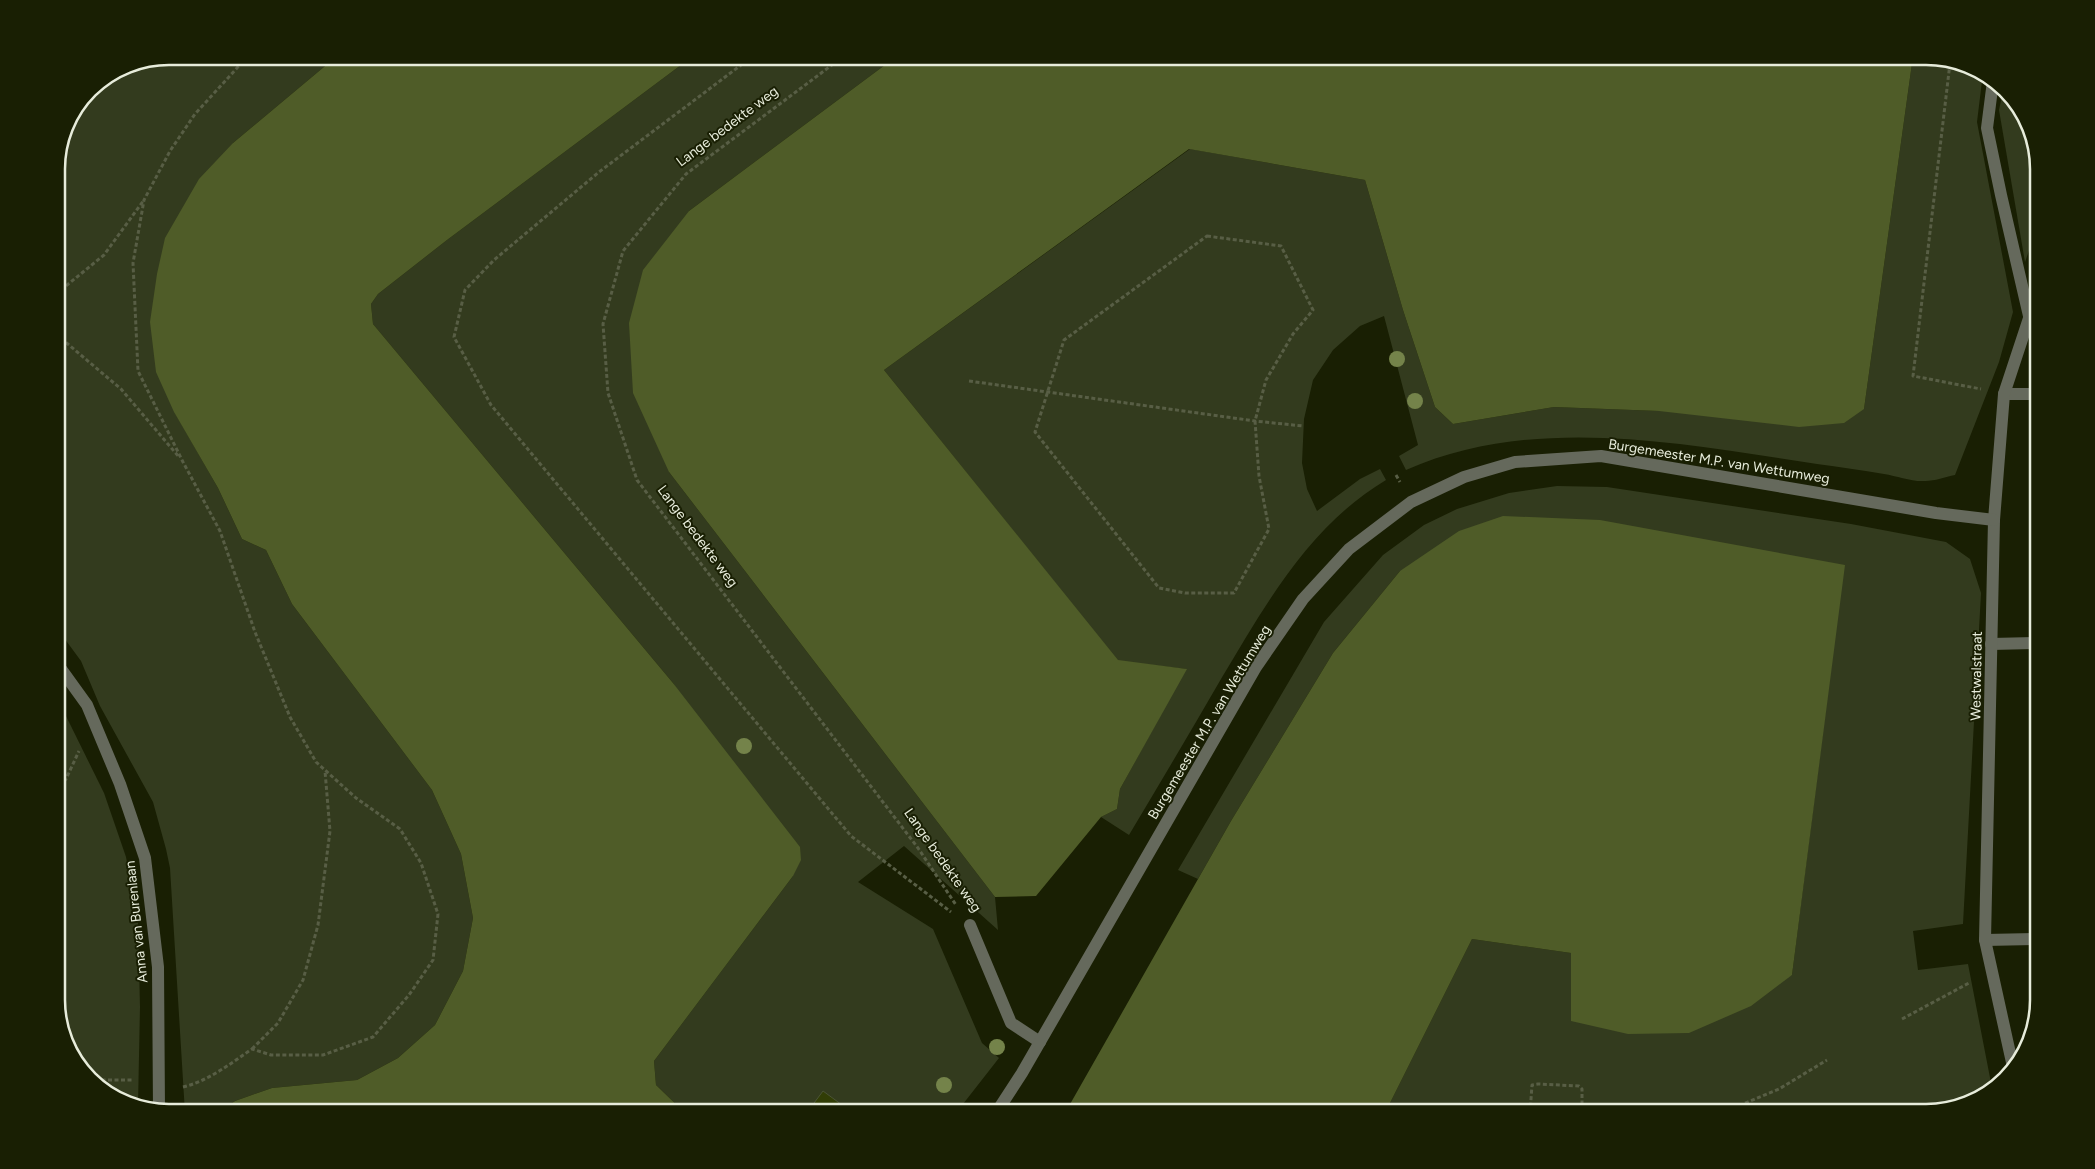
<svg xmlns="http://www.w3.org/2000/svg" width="2095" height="1169" font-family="Figtree,sans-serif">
<rect width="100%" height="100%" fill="#191f03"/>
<g fill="#333b1e">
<path d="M169 56H337L233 143 175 413 218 488 242 539 266 550 292 604 432 790 461 854 473 918 463 971 435 1025 398 1058 357 1080 272 1088 235 1101 218 1113H185L170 868 166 849 153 802 100 706 81 661 56 627V162L65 126 89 89 126 65Z"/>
<path d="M693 56H897L689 211 669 472 995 897 998 930 904 846 858 882 933 929 982 1043 999 1058 956 1113H685L656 1085 654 1061 793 876 673 683 373 324 371 304 378 294 447 240Z"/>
<path d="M1913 56H1926L1982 71 1985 74 1982 81 1977 122 2013 312 1999 362 1955 475C1945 477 1935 481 1925 481 1912 482 1897 476 1884 474 1862 470 1839 467 1817 464 1683 444 1535 413 1406 470L1399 456 1418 445 1384 316 1360 326 1333 350 1313 380 1304 419 1302 463 1307 489 1317 511 1360 479 1380 469 1386 480C1309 526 1266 604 1221 679 1191 731 1160 783 1129 835L1101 817 1117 809 1120 789 1186 669 1118 661 884 370 1190 149 1365 180 1403 310 1435 407 1453 424 1554 407 1659 411 1864 409Z"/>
<path d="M2003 91 2020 107 2039 162V222L2025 262 1999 110Z"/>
<path d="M1557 486 1607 487 1851 524 1946 542 1970 559 1981 593 1963 924 1913 931 1918 970 1968 964 1992 1088 1983 1098 1926 1113H1385L1472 939 1571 953V1021L1792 975 1844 565 1400 571 1333 653 1231 821 1198 879 1178 870 1324 622 1383 555 1424 525 1457 509 1509 493Z"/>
<path d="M65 714 104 793 126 857 138 922 140 1007 138 1105 113 1098 71 1057 56 1007V722Z"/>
</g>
<g fill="#4f5c28">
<path d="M337 56H693L447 240 378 294 371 304 373 324 673 683 800 847 801 860 793 876 654 1061 656 1085 685 1113H218L235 1101 272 1088 357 1080 398 1058 435 1025 463 971 473 918 461 854 432 790 292 604 266 550 242 539 218 488 174 412 156 372 150 322 157 274 165 238 199 179 233 143Z"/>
<path d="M897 56H1913L1864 409 1844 423 1799 427 1659 411 1554 407 1453 424 1435 407 1403 310 1365 180 1189 149 884 370 1118 660 1187 669 1120 789 1117 809 1101 817 1036 896 995 897 669 472 633 393 629 323 643 270 689 211Z"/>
<path d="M1503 516 1600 520 1845 565 1792 975 1751 1006 1689 1033 1628 1034 1571 1021V953L1472 939 1385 1113H1065L1231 821 1333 653 1400 571 1459 531Z"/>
</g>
<path fill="#313d05" stroke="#4a5335" d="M823 1091 853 1113H819L811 1107Z"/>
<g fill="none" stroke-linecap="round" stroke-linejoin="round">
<g stroke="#585e45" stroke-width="3" stroke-dasharray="4 2.5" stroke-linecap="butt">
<path d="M753 56 599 172 494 260 465 290 454 337 491 405 851 836 951 912"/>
<path d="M844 56 686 174 623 251 603 324 608 393 637 480 918 848 956 905"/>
<path d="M1950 63 1913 376 1981 389"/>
<path d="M1207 236 1281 246 1313 310 1293 334 1266 380 1255 421 1259 476 1269 529 1234 593H1185L1159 588 1035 432 1064 340Z"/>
<path d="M56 294 104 255 144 200"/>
<path d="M56 334 121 389 179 457"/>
<path d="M969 381 1255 421 1303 426"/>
<path d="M1396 475 1400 482"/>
<path d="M56 792 66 779 79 751"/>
<path d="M1902 1019 1969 983"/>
<path d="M252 1049 278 1023 303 980 318 925 330 831 325 771"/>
<path d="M95 1080H134"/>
<path d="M183 1087C208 1081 230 1064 252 1049L271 1055H323L373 1037 409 995 433 960 438 914 421 863 400 829 356 798 316 762 290 717 255 632 220 531 183 462 138 371 133 263 144 200 170 151 195 114 248 56"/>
<path d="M1530 1113 1532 1085 1538 1084 1579 1086 1582 1089V1113"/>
<path d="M1721 1113 1779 1089 1827 1060"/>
</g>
<g stroke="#65695c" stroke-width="12">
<path d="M1993 81 1987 128 2001 195 2029 316"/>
<path d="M2004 394H2039"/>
<path d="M1991 644 2039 643"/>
<path d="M56 662 87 705 120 784 145 858 158 967 159 1110"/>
<path d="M970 925 1011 1023 1040 1042"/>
<path d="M1985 940 2039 939"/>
<path d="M2013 1067 1985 940 1994 520 2004 394 2039 288"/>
<path d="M996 1113 1022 1073 1256 667 1303 599 1349 549 1411 502 1464 477 1515 462 1601 456 1936 513 1994 520"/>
</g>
</g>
<g fill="#74834a">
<circle cx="1397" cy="359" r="8"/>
<circle cx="1415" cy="401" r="8"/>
<circle cx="744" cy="746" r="8"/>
<circle cx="997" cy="1047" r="8"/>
<circle cx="944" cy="1085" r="8"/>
</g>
<g text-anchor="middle" stroke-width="4" stroke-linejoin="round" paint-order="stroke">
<g font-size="14" fill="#e7ecdb" stroke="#191f03">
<text transform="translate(727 126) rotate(-37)" y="5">Lange bedekte weg</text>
<text transform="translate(1719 461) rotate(9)" y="5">Burgemeester M.P. van Wettumweg</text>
<text transform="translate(698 536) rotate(53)" y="5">Lange bedekte weg</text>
<text transform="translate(1976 676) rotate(-89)" y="5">Westwalstraat</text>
<text transform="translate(1209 722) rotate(-59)" y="5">Burgemeester M.P. van Wettumweg</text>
<text transform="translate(943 860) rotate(55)" y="5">Lange bedekte weg</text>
<text transform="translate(136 922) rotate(-96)" y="5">Anna van Burenlaan</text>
</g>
</g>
<path d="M0 0H2095V1169H0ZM169 65H1926A104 104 0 0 1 2030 169V1000A104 104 0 0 1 1926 1104H169A104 104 0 0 1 65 1000V169A104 104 0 0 1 169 65Z" fill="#191f03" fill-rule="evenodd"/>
<path fill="none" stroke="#e7ecdb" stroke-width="2.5" d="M169 65H1926A104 104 0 0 1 2030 169V1000A104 104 0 0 1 1926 1104H169A104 104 0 0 1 65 1000V169A104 104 0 0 1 169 65Z"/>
</svg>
